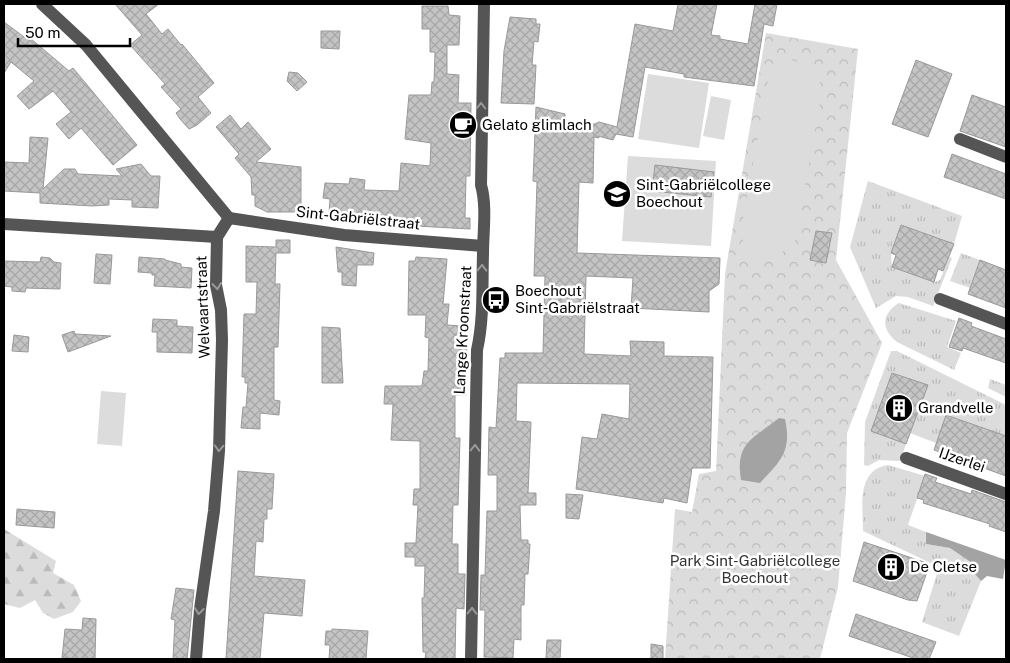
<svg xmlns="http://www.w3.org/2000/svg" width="1010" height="663" font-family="'Public Sans',sans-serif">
<defs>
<pattern id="grass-tufts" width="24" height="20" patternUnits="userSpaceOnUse" patternTransform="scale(1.25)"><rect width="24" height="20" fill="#dcdcdc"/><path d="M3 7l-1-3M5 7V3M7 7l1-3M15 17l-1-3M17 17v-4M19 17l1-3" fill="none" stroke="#bbb"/></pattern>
<pattern id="forest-firs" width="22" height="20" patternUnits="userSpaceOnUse" patternTransform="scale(1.25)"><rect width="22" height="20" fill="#dcdcdc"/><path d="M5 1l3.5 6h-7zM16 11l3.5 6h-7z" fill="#bbb"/></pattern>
<pattern id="park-crowns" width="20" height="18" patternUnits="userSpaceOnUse" patternTransform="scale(1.25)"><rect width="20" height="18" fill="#dcdcdc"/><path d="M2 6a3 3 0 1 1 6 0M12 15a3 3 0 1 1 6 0" fill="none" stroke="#bbb"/></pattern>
<pattern id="building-cross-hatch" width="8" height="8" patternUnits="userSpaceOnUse" patternTransform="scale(1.25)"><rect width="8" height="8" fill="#c4c4c4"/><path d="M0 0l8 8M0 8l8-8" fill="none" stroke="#a7a7a7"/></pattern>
</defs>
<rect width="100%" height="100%" fill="#fff"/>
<g fill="url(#grass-tufts)">
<path d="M868 181 962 216 954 244 901 225 891 253 892 267 934 282 940 280 949 257 952 258 933 306 908 297 896 296 876 308 850 247Z"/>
<path d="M961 253 980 260 970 288 950 281Z"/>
<path d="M899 303 956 321 947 347 961 353 954 370 897 342C881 329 881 314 899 303Z"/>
<path d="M891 351H897L1006 405V436L947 415 936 443 910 433 928 385 893 373 871 431 906 444 900 461 879 460 868 466 864 465 865 422Z"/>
<path d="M990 379 1006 385V397L988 388Z"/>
<path d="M888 465 925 476 908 525 926 532V544L950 548 972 563 974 573 981 581 959 636 922 622 939 567 863 531C863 506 856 470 888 465Z"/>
</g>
<path fill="url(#forest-firs)" d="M4 529 56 561 53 573 74 585 81 601 73 612 54 619 43 613 35 600 20 608 4 604Z"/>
<path fill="url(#park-crowns)" d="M766 33 858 49 836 260 882 343 847 433 846 493 838 587 820 659H665L675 509 692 512 699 474 716 471 725 274Z"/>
<g fill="#dcdcdc">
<path d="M787 59 815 66 822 91 795 242 775 258 752 255 740 235 771 66Z"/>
<path d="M648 74 709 83 699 148 638 139Z"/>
<path d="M711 96 731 100 724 140 703 136Z"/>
<path d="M628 156 716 161 711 246 622 241Z"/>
<path d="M101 391 126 393 122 446 97 444Z"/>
</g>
<g fill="#a3a3a3">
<path d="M779 418 785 419C792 451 781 461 760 483L741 480C735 442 753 439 779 418Z"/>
<path d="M926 532 1006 560 1003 579 987 576 981 581 974 573 972 563 950 548 926 544Z"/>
</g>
<g fill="url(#building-cross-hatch)" stroke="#999">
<path d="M115 4H159L146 14 162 34 168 29 181 45 182 44 214 83 198 97 211 113 197 125 189 129 180 119 176 113 181 109 161 87 165 84 130 45 142 35Z"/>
<path d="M678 4H717L711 35 720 36V39L748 44 755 4H777L773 26 764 24 754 86 684 77V74L645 67 633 137 616 134 613 140 598 136 599 138 594 137 593 183 579 182 577 253 720 258 719 284 709 291V312L631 308 633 278 586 276 584 354 631 356 630 341 664 342V356L713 357 710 468H692L687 503 664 498 663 503 576 489 582 437 597 439 602 414 629 419 630 384 517 383 516 421 531 422 528 493H536V505H520L521 540H528V544H530L528 574H525L524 605H521V640L514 639 513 658 484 657 485 610H480L481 575H485L487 511H497V475H488L489 427 496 428 500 358H505V353H543L545 276H534L537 182 533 181 536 107 565 114V123L595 124 599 122 617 127 635 24 673 31Z"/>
<path d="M422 6H448L449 15 460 16 459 45H447V74L459 75 458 103H471L470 176H466L465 218H470V229L345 222 346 214 329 213 330 199 323 198 325 183 349 184 350 178 365 180 364 190 399 191 401 163 430 166 431 143 405 139 409 95H431L432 82H434L435 52H430V29H422Z"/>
<path d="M510 17 536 19V24H540L538 42 534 41 532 65H536L534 104 501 103 504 51Z"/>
<path d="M4 22 28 40 30 38 69 71 73 68 137 145 113 165 81 128 69 139 56 124 71 112 53 91 29 109 17 96 34 81 11 62 4 73Z"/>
<path d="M321 31H340L339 49 321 48Z"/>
<path d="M916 60 952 74 928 137 892 124Z"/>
<path d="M289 72 298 73 307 82 297 91 287 81Z"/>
<path d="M972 95 1006 107V147L960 131Z"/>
<path d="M230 115 241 129 248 122 271 149 256 162 301 167V212H267L255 206V195H252L251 177 235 158 239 154 216 127Z"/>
<path d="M30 137 48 138 43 189 64 169H75L78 174 122 176 116 169 141 164 151 176H160L158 208 132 207V200L109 199V205L92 206 40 203V193L4 191V162L29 163Z"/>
<path d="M952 154 1006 174V199L944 177Z"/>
<path d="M655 165 714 172 711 197 652 191Z"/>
<path d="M901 225 954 244 943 271 938 269 934 282 892 267 896 255 891 253Z"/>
<path d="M816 231 832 233 826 263 810 260Z"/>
<path d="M276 240H290V253H276L275 284H280L278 347H274V400L280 401 279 415 260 413V429L241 428 243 407H246L248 383H245V377H242L244 314H256L257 282H246V246L276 247Z"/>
<path d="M336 247 374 253 373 265H357L356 286 342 285V272H338Z"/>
<path d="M96 254 112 255 110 284 94 283Z"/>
<path d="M41 257 50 258 54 262 61 263 60 289 26 288 25 292 12 291V287L4 286V261L40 262Z"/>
<path d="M139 257 165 259V260L181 264V267L192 268 191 288 154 286 155 275H152V273L138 272Z"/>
<path d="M416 257 447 259 443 304H449L447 325 462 326V338H467L466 395H455V438H460L458 505H453L452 544H458V574H465L464 609 456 608 455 659H425L426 652H423L422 598H424L425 566H415V557H405V543H416L418 505H413L414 489H420V441L391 440 393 404H384L385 386H422L424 371H428L429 338 425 337 426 315H408L409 261H415Z"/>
<path d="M980 260 1006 270V308L968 294Z"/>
<path d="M959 318 972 323 971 326 1006 339V363L963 348 962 351 949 347Z"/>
<path d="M153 319 177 320V326L193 327 192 353 157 352V332H152Z"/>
<path d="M322 327 340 328 343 383H322Z"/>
<path d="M74 331 75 334 111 336 68 352 62 335Z"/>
<path d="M14 335 29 337 28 352 12 351Z"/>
<path d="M892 373 928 385 906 444 871 431Z"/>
<path d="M946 415 1006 436V476L934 450Z"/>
<path d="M238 471 274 474 272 509H267V519H264L263 542 256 541 254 576 305 580 302 616 264 613 260 659H226Z"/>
<path d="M925 474 937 478 935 482 971 494 972 490 1006 502V532L989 526 990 524 923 503 924 500 917 498Z"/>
<path d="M566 494 583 495 579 519 566 518Z"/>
<path d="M17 509 55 512 54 528 16 525Z"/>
<path d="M864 542 927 563V572L917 601 908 600 853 581Z"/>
<path d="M176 588 194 590 187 659H173L175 620 171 619Z"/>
<path d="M856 614 936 642 929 659H916L849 636Z"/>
<path d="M83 618 96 619 95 659 62 658 65 629 82 630Z"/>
<path d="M332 629 368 631 366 659H329L330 645H325L326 631H332Z"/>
<path d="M547 640H561L560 659H546Z"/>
<path d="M651 644 663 646V659H651Z"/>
</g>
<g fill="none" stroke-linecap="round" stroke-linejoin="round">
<g stroke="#555" stroke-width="12">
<path d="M42 4 86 45 229 218"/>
<path d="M960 139 1006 157"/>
<path d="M229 218 344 235 483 246"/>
<path d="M4 224 217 237"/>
<path d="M940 299 1006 324"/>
<path d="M906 458 1006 494"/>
<path d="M196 659 200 609 214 511 219 451 222 340 221 310 216 285 217 237 229 218"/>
<path d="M471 659 477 350C484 319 482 286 483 254 483 232 487 206 481 185L484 4"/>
</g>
</g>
<defs><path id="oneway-chevron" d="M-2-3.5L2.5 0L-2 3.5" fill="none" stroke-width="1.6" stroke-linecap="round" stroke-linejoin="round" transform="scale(1.25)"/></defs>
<g stroke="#999">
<use href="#oneway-chevron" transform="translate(481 106) rotate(-90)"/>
<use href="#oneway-chevron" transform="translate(482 268) rotate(-88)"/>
<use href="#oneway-chevron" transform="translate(217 286) rotate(84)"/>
<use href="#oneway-chevron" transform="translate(219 448) rotate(93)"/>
<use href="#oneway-chevron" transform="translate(475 448) rotate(-89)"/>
<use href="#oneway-chevron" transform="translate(199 611) rotate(96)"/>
<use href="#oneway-chevron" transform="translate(472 611) rotate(-89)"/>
</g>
<defs>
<symbol id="cafe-disc" viewBox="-11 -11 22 22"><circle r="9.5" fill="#000" stroke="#fff"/><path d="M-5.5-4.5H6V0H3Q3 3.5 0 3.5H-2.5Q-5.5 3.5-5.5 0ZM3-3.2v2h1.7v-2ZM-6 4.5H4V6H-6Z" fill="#fff"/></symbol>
<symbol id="school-disc" viewBox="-11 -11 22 22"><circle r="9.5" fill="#000" stroke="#fff"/><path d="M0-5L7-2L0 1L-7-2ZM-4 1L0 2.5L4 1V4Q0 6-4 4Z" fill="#fff"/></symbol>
<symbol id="bus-disc" viewBox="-11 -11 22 22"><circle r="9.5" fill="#000" stroke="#fff"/><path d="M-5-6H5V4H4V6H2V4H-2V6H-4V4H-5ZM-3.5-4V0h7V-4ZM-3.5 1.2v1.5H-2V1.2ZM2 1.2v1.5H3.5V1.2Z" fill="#fff"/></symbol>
<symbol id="building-disc" viewBox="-11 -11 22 22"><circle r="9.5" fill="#000" stroke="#fff"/><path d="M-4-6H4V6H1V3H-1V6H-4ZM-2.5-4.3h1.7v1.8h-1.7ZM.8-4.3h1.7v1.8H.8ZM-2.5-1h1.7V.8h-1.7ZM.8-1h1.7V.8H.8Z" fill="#fff"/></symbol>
</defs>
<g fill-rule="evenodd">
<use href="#cafe-disc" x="447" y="109" width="32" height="32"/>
<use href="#school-disc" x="601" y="178" width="32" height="32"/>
<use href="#bus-disc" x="480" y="284" width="32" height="32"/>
<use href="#building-disc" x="883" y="392" width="32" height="32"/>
<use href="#building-disc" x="875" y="551" width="32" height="32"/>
</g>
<g text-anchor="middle" stroke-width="5" stroke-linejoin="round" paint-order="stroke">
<g font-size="15" fill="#000" stroke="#fff" text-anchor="start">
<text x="482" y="130">Gelato glimlach</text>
<text x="636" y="190">Sint-Gabriëlcollege<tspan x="636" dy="17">Boechout</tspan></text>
<text x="515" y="296">Boechout<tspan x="515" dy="17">Sint-Gabriëlstraat</tspan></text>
<text x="918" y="413">Grandvelle</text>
<text x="910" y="572">De Cletse</text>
</g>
<g font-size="15" fill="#000" stroke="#fff">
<text transform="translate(358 218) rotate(6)" y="5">Sint-Gabriëlstraat</text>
<text transform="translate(203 307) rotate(-92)" y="5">Welvaartstraat</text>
<text transform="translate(463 330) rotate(-87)" y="5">Lange Kroonstraat</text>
<text transform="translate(962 460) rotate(19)" y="5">IJzerlei</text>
</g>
<g font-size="15" fill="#333" stroke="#fff">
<text x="755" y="566">Park Sint-Gabriëlcollege<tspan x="755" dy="17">Boechout</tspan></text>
</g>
</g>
<rect width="1010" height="663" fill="none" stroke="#000000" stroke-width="10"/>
<path d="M18 38v8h112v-8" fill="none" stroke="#000000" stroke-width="2.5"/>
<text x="25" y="38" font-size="15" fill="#000000" stroke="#ffffff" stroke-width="4" paint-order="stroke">50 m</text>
</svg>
